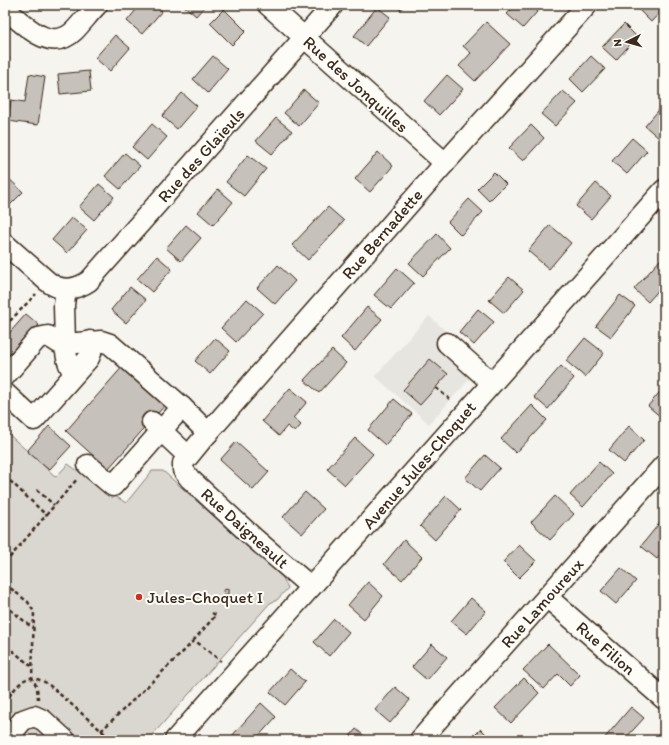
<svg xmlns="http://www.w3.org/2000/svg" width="669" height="745" font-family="Itim,sans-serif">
<rect width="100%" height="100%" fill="#f5f4ee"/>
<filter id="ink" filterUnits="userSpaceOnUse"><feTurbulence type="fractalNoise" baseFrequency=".025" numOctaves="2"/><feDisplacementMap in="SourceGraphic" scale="8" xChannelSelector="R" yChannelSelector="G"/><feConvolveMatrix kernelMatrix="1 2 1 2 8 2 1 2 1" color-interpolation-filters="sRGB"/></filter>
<g filter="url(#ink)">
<path fill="#e7e5df" d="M429 316 483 364 429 424 375 376Z"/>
<path fill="#dad6d0" stroke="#8a8077" d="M5 431 56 477 68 464 92 481 126 503 152 471H163L283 578 288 588 277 600 270 603 148 740H5Z"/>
<g fill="#c7c1bb" stroke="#3b2a1e">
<path d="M140 5H155L162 11 142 34 127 21Z"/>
<path d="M183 5H206L196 16Z"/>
<path d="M395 5H405L401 10Z"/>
<path d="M515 5H543L523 28 507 14Z"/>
<path d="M640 5H664V8L651 22 637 8Z"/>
<path d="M377 7 390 17 366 46 354 36Z"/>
<path d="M224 9 246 31 232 45 210 23Z"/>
<path d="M486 22 510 44 475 81 459 66 471 53 463 46Z"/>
<path d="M624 24 637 37 616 60 602 47Z"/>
<path d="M115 35 130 48 110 71 95 58Z"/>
<path d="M5 54 10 58 5 64Z"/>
<path d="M213 56 228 69 208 93 193 79Z"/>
<path d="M591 56 605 69 583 92 570 79Z"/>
<path d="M89 71 91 91 60 94 58 74Z"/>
<path d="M29 74 45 77 38 125 8 121 11 100 25 102Z"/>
<path d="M447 75 463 89 439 115 424 101Z"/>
<path d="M304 90 319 103 299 126 284 113Z"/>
<path d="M563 91 577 103 555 126 541 114Z"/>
<path d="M182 93 197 106 177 129 162 116Z"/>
<path d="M664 104V135L660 139 645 126Z"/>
<path d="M276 118 292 131 272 154 256 141Z"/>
<path d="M152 124 167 137 147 160 132 147Z"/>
<path d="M531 125 544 138 523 161 509 148Z"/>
<path d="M632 138 647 151 627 174 612 161Z"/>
<path d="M378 152 393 166 370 192 355 179Z"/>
<path d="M125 153 140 166 120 189 105 176Z"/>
<path d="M248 155 266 169 244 196 226 182Z"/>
<path d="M494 172 506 184 489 201 477 189Z"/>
<path d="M5 175 23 192 9 206 5 203Z"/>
<path d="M596 183 611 196 591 219 576 206Z"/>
<path d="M99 184 114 197 94 220 79 207Z"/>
<path d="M218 189 233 202 213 225 198 212Z"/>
<path d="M469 199 483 212 461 235 448 222Z"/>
<path d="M328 207 344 221 308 260 292 245Z"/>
<path d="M72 217 87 230 67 253 52 240Z"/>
<path d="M186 225 201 238 181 261 166 248Z"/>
<path d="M550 225 571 243 549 269 528 251Z"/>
<path d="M437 234 450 248 423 276 409 263Z"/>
<path d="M157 256 172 269 152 292 137 279Z"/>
<path d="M661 259 664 262V284L648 302 634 289Z"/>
<path d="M278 265 295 281 275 304 257 288Z"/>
<path d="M397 268 414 283 391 309 374 295Z"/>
<path d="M509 277 524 290 504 313 489 300Z"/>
<path d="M130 287 146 300 126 323 111 310Z"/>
<path d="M620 295 635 306 611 337 596 326Z"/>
<path d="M247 299 263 313 236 342 221 328Z"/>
<path d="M367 307 382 319 355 351 341 338Z"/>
<path d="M478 309 494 322 474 345 459 332Z"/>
<path d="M26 314 39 325 5 363V338Z"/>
<path d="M215 338 230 351 210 374 195 361Z"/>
<path d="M585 338 604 353 585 377 566 361Z"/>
<path d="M332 350 346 363 319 393 304 380Z"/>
<path d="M430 359 448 374 420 405 403 390Z"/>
<path d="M124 365 167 403 108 469 66 431Z"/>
<path d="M561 366 574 378 548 409 534 397Z"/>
<path d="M664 387V418L663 419 648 406Z"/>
<path d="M290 388 307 402 293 418 301 425 295 432 287 426 279 436 262 421Z"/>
<path d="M394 399 412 414 385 445 368 430Z"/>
<path d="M532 405 547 420 516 453 501 439Z"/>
<path d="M49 426 71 446 49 470 27 451Z"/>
<path d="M629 426 644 440 624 463 609 450Z"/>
<path d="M355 438 373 454 345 485 327 469Z"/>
<path d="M236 442 269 472 253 490 220 460Z"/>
<path d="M485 455 500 468 480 491 465 478Z"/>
<path d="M599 462 612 474 583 507 570 495Z"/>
<path d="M305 492 324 509 302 534 283 517Z"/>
<path d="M446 496 461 510 435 540 420 526Z"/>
<path d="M555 496 574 514 550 540 531 522Z"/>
<path d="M662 520 664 522V551L657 559 641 546Z"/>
<path d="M404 540 422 557 402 580 384 564Z"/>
<path d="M519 545 536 561 519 578 503 562Z"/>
<path d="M621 568 636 581 616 604 601 591Z"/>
<path d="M368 582 383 596 364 619 348 605Z"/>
<path d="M228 589V594L224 595 223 590Z"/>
<path d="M471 598 486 611 467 634 451 621Z"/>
<path d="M5 617 10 621 5 627Z"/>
<path d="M334 619 349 632 329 656 314 642Z"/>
<path d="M432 644 447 657 427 680 412 667Z"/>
<path d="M548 644 580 675 570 686 558 674 544 689 523 670Z"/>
<path d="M290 669 305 682 285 705 270 692Z"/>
<path d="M524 678 539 693 511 723 495 708Z"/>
<path d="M395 687 410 700 390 723 375 710Z"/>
<path d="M261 703 276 717 255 740H235L231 737Z"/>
<path d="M631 707 644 718 624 740H603Z"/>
<path d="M356 729 369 740H347Z"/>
<path d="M481 729 492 740H470Z"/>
</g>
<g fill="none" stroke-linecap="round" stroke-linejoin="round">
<defs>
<g id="minor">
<path d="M268 5 445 163"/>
<path d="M5 9C24 24 50 54 74 31 82 23 89 13 97 5"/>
<path d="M5 244 47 281C60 292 76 290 89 281L333 5"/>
<path d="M66 289 64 305 65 344 101 341 110 344 182 407 208 433"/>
<path d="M447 343 492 383"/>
<path d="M5 376 38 338 48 336 59 343 65 344C66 354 67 366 75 373"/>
<path d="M5 393 34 420 89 358 91 353 90 341"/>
<path d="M152 422 188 456"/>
<path d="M88 465 113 486 182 407"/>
<path d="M311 587 254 538 190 479 183 470V463L201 441 445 163 587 5"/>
<path d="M547 597 664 699"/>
<path d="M6 740 23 720 34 716 43 720 65 740"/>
<path d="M175 740 664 190"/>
<path d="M420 740 664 465"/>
</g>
</defs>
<use href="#minor" stroke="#3b2a1e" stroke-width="23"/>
<g stroke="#3b2a1e" stroke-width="2.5" stroke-dasharray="4 3" stroke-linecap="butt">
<path d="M5 326 36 294"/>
<path d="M436 388 452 401"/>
<path d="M5 476 46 515"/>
<path d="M37 490 54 505"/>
<path d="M5 563 78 478"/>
<path d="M5 584 28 602 34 612 32 678 37 687 38 699"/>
<path d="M5 605 29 625 34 627"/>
<path d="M212 613 216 615 194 640 221 661"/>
<path d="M5 652 13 651 31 666"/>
<path d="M5 702C11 694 21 678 31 678 36 678 42 681 47 683L112 740"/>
<path d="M101 731 185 650 194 640"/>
</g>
<use href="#minor" stroke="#fdfcf7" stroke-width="20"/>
</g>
</g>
<circle fill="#c8321e" stroke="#fdfcf7" stroke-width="1.5" cx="139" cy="597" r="4"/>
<g text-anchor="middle" stroke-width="4" stroke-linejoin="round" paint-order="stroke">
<g font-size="17" fill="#3b2a1e" stroke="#fdfcf7">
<text transform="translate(356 84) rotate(42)" y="6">Rue des Jonquilles</text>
<text transform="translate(201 155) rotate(-48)" y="6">Rue des Glaïeuls</text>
<text transform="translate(382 234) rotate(-49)" y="6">Rue Bernadette</text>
<text transform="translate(419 465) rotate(-49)" y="6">Avenue Jules-Choquet</text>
<text transform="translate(245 528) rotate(42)" y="6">Rue Daigneault</text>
<text transform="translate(542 603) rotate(-48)" y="6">Rue Lamoureux</text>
<text transform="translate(606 648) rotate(41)" y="6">Rue Filion</text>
</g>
<g font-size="17" fill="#3b2a1e" stroke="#fdfcf7" text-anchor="start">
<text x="147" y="603">Jules-Choquet I</text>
</g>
</g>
<rect width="669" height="745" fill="none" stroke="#fdfcf7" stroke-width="20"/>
<rect x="10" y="10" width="649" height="725" fill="none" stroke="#3b2a1e" stroke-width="1.5" filter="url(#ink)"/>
<g transform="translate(627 42) rotate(264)" stroke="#fdfcf7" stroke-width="3" paint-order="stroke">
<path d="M0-3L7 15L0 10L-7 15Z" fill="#3b2a1e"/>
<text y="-6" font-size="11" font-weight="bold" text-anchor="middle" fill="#3b2a1e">N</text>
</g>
</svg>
